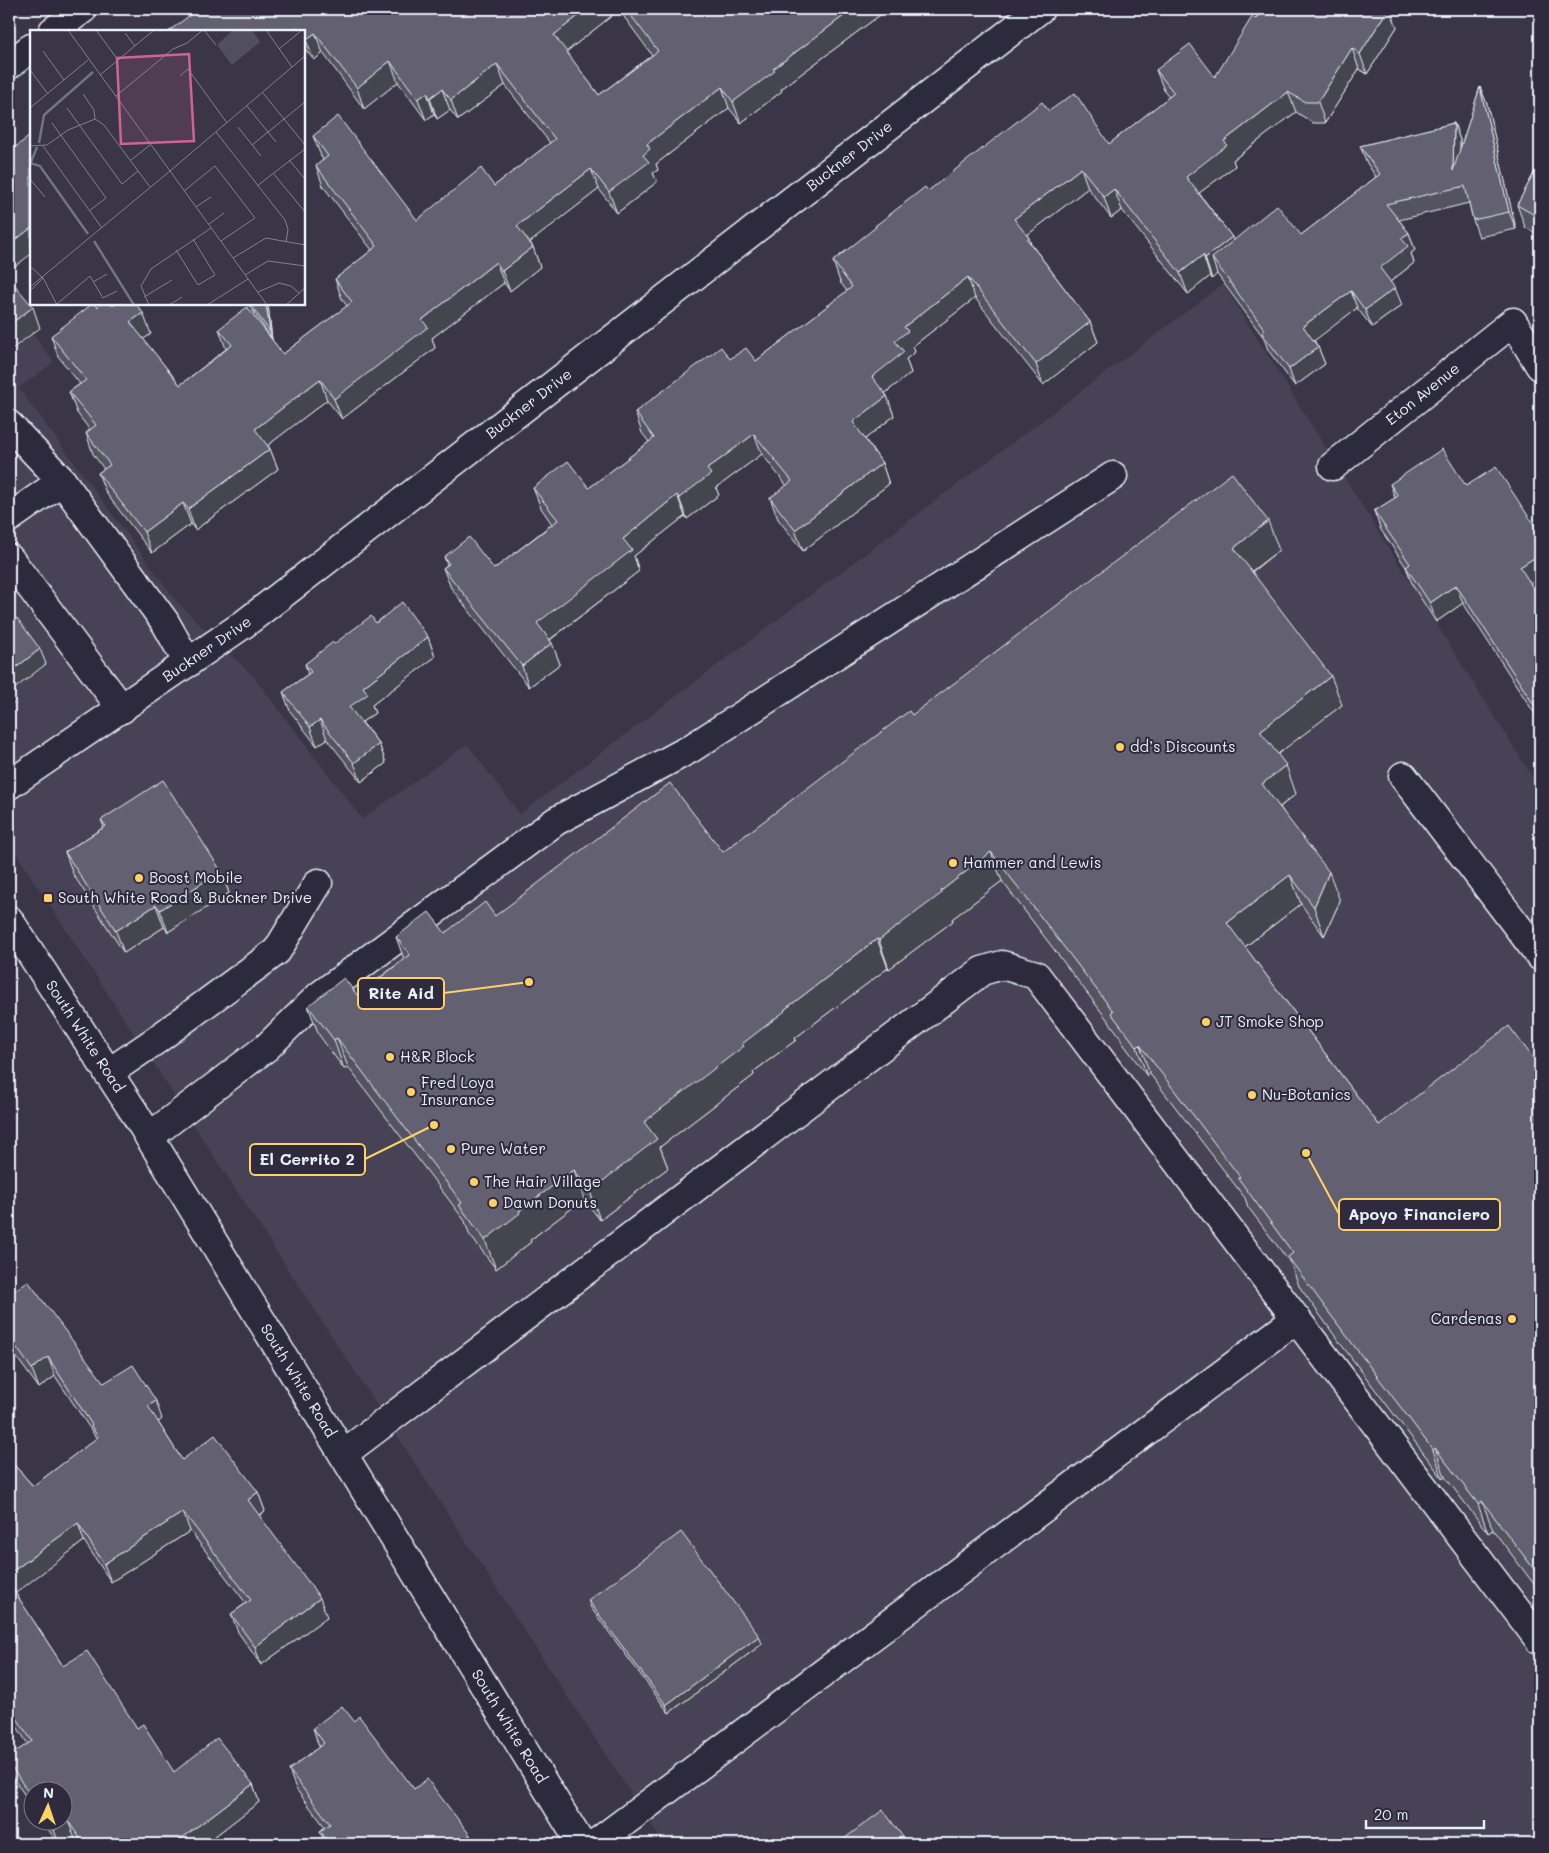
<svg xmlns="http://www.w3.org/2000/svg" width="1549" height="1853" font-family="Mali,sans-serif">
<rect width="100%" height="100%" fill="#3a3648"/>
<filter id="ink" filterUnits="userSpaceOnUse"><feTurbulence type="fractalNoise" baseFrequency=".02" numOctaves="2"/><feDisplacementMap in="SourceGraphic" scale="10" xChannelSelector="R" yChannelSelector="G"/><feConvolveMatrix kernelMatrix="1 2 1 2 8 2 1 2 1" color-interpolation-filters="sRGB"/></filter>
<g filter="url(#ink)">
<path fill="#464354" d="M1223 284 1540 789V1844H664L9 843V304L54 362 19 388 178 603 254 677 362 819 467 744 520 814Z"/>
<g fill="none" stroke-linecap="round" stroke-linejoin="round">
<defs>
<g id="minor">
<path d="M53 31 83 9"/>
<path d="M9 65 31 48"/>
<path d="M9 425 62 481 165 622 188 663"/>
<path id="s1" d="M1333 466 1513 322 1540 366"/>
<path d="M9 518 62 481"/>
<path d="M9 558 122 709"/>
<path d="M1403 776 1540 956"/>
<path id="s2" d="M9 785 244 624 1040 9"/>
<path d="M108 1073 155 1041 277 951 318 883"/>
<path d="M149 1137 267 1047 319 996 556 821 690 749 1113 476"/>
<path d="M343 1454 982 971 1002 965 1036 975 1540 1641"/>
<path d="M595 1844 1296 1319"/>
</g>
<g id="major">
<path id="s3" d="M9 920 134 1112 581 1844"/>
</g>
</defs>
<use href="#minor" stroke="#e8f1f8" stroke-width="31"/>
<use href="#major" stroke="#e8f1f8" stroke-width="31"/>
<use href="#minor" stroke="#2f2a3d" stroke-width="28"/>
<use href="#major" stroke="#2f2a3d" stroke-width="28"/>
</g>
<g fill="#555361" stroke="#e8f1f8" fill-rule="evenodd">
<path d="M455 9H888L781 89 782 91 741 123 729 108 656 164 658 170 653 173 657 182 617 213 599 189 530 242 533 247 540 267 510 291 504 283 432 338 435 348 342 419 327 400 268 445 270 449 278 469 195 530 191 524 152 553 106 493 98 473 104 469 93 454 86 433 90 430 77 413 69 392 80 384 58 356 51 336 97 307 151 334 143 339 180 385 226 349 219 329 272 339 248 304H268L272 340 283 354 347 306 342 299 335 279 372 250 323 186 316 166 323 160 321 156 313 136 417 220 494 186 550 143 505 85 458 120 450 110 437 119 434 114 426 120 398 82 364 109 323 53 314 60 304 48V31H169L448 14ZM619 10 652 55 599 95 566 52Z"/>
<path d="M1262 9H1390L1397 27 1367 74 1359 69 1325 123H1313L1296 112 1233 160 1235 166 1199 193 1234 240 1301 235 1376 177 1367 163 1360 146 1454 123 1460 140V150L1480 87 1487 104 1516 229 1479 237 1473 220 1469 203 1399 220 1409 233 1415 250 1411 253 1414 263 1390 282 1402 305 1372 327 1357 308 1314 340 1318 347 1325 364 1295 386 1268 350 1264 338 1217 274 1212 279 1210 276 1188 294 1122 210 1111 218 1088 188 1027 235 1029 238 1031 244 1090 322 1098 342 1043 385 975 298 913 346 915 352 906 359 911 373 885 393 887 396 894 416 865 439 882 463 889 484 803 551 778 519 770 498 787 486 762 454 716 488 719 495 687 519 685 516 634 556 639 571 550 640 560 664 529 687 451 588 443 568 447 565 444 557 494 569 552 524 541 508 533 488H589L649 442 642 433 635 412 730 359 756 361 847 291 840 282 833 261 876 228 875 226 1049 111 1109 144 1169 97 1164 90 1156 70 1215 77Z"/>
<path d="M1540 162V236L1525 227 1517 205Z"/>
<path d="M1390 484 1466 486 1540 534V577L1530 583 1540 599V722L1463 603 1436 622 1413 586 1406 567 1381 530 1374 511 1395 498Z"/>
<path d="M1279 550 1252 572 1342 705 1277 754 1296 794 1280 807 1340 901 1324 936 1301 904 1245 947 1379 1125 1540 1067V1592L1493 1530 1488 1533 1445 1477 1443 1479 1340 1343 1299 1286 1291 1264 1248 1207 1245 1198 1150 1074 1147 1076 1122 1042 1119 1035 1002 881 952 919 953 921 889 969 888 968 795 1038 796 1040 753 1072 754 1075 660 1147 668 1168 600 1220 584 1199 530 1240 531 1242 496 1269 469 1234 465 1221 348 1067 344 1069 319 1035 308 1006 357 995 404 959 396 937 445 933 495 916 723 852 912 715Z"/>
<path d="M428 637 435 657 372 705 375 713 362 722 379 744 386 763 361 782 327 739 317 746 290 711 283 692 308 674 305 664 334 644Z"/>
<path d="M101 820 221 871 229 893 168 932 164 927 124 953 73 874 65 852 104 827Z"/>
<path d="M9 1294 104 1383 162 1419 158 1422 182 1460 258 1492 265 1511 259 1516 327 1617 261 1665 238 1632 231 1614 246 1603 190 1531 111 1582 84 1541 15 1593 63 1666 137 1728 174 1772 253 1784 259 1802 205 1844H79L75 1839 67 1844H58L42 1820H62L32 1790V1806L12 1776 9 1767V1756L28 1744 9 1714V1459L33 1486 96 1439 95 1436 55 1376 39 1388 9 1347Z"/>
<path d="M588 1600 762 1644 669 1713 591 1608Z"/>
<path d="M354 1721 414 1789 474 1844H325L320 1831 325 1827 296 1789 289 1770 319 1747 313 1728Z"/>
</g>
<g fill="#45444f" stroke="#e8f1f8">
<path d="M587 9H619V10L561 56 554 35Z"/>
<path d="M853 9H888L781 89 782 91 741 123 733 102 773 69Z"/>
<path d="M1388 9H1390L1397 27 1367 74 1360 54Z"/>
<path d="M297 27 298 31H292Z"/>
<path d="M315 33 323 53 314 60 306 40Z"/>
<path d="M1352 48 1359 69 1325 123 1318 102Z"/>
<path d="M390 61 398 82 364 109 357 88Z"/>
<path d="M497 64 505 85 458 120 451 100Z"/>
<path d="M722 87 729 108 656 164 658 170 653 173 657 182 617 213 609 192 643 155 647 144Z"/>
<path d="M1480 87 1487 104 1516 229 1509 212Z"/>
<path d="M442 89 450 110 437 119 430 98Z"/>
<path d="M1288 92 1296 112 1233 160 1235 166 1194 197 1186 177 1224 141Z"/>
<path d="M427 93 434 114 426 120 418 99Z"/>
<path d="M1454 123 1460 140V188L1453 171Z"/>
<path d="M1081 168 1088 188 1022 239 1014 219Z"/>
<path d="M591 169 599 189 524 247 517 226Z"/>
<path d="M1114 189 1122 210 1111 218 1104 197Z"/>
<path d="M31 228V254L9 271V245Z"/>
<path d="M1409 233 1415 250 1411 253 1414 263 1386 285 1380 268 1401 238Z"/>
<path d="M1232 237 1240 257 1212 258 1217 274 1212 279 1205 258Z"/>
<path d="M533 247 540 267 510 291 502 271Z"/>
<path d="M1203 255 1210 276 1188 294 1180 273Z"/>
<path d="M496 262 504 283 432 338 435 348 342 419 334 399 422 320Z"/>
<path d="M968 277 975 298 913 346 915 352 906 359 911 373 880 397 872 377 904 327Z"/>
<path d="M1395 288 1402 305 1372 327 1365 310Z"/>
<path d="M1351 291 1357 308 1310 344 1303 326Z"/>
<path d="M266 304H268L272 340 270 332Z"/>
<path d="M33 307 40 328 9 351V325Z"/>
<path d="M143 313 151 334 138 343 130 322Z"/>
<path d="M1090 322 1098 342 1043 385 1036 364Z"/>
<path d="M1318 347 1325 364 1295 386 1289 369Z"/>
<path d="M320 379 327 400 263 449 255 429Z"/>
<path d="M887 396 894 416 860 443 853 422Z"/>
<path d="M754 434 762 454 716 488 719 495 687 519 679 498 707 469Z"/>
<path d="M270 449 278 469 195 530 188 509Z"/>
<path d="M882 463 889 484 803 551 795 530Z"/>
<path d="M677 495 685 516 634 556 639 571 544 644 537 623 623 539Z"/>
<path d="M183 503 191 524 152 553 144 532Z"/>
<path d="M1268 521 1279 550 1244 577 1234 548Z"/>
<path d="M1540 554V577L1527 586 1520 567Z"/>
<path d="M1456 585 1463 603 1436 622 1430 603Z"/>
<path d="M428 637 435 657 372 705 375 713 356 726 349 707 363 687Z"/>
<path d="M552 643 560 664 529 687 522 666Z"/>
<path d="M40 649 46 664 9 693V673Z"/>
<path d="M1331 676 1342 705 1270 760 1260 731Z"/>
<path d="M9 693 13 704 9 707Z"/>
<path d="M320 720 327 739 317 746 310 727Z"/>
<path d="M379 744 386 763 361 782 354 763Z"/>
<path d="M1286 765 1296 794 1272 813 1262 784Z"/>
<path d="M991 852 1002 881 952 919 953 921 889 969 879 940 941 891Z"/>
<path d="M221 871 229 893 168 932 160 910Z"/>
<path d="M1329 872 1340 901 1324 936 1314 907Z"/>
<path d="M1290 875 1301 904 1238 952 1227 923Z"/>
<path d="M156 905 164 927 124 953 116 931Z"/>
<path d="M877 939 888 968 795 1038 796 1040 753 1072 754 1075 660 1147 668 1168 600 1220 590 1191 644 1122 784 1010Z"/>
<path d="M337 1038 348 1067 344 1069 334 1040Z"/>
<path d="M1140 1045 1150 1074 1147 1076 1137 1047Z"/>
<path d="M574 1170 584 1199 530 1240 531 1242 496 1269 485 1240 519 1211Z"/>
<path d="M48 1357 55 1376 39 1388 32 1369Z"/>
<path d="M156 1401 162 1419 155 1424 148 1406Z"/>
<path d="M1435 1448 1445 1477 1443 1479 1433 1450Z"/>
<path d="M258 1492 265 1511 254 1519 248 1500Z"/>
<path d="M1482 1501 1493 1530 1488 1533 1478 1504Z"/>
<path d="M183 1512 190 1531 111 1582 104 1564Z"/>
<path d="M78 1523 84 1541 12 1596 9 1587V1574Z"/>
<path d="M320 1598 327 1617 261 1665 255 1647Z"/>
<path d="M759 1636 762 1644 669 1713 666 1705Z"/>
<path d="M253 1784 259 1802 205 1844H178L177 1842Z"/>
<path d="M68 1821 75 1839 67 1844H59L54 1830Z"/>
<path d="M470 1835 474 1844H458Z"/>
</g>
<g fill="#636171" stroke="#e8f1f8">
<path d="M198 9H444L448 14 455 9H587L554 35 599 95 658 51 626 9H853L773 69 775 71 733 102 722 87 647 144 650 149 643 155 649 162 609 192 591 169 517 226 533 247 502 271 496 262 422 320 428 327 334 399 320 379 255 429 270 449 188 509 183 503 144 532 98 473 110 465 86 433 96 425 69 392 86 380 51 336 92 304H94L97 307 101 304H136L143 313 130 322 180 385 232 345 219 329 247 307 283 354 352 302 335 279 377 246 316 166 328 156 313 136 338 116 417 220 481 168 494 186 555 139 497 64 451 100 442 89 430 98 427 93 418 99 390 61 357 88 315 33 306 40 304 36V31H300L297 27 292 31H169Z"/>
<path d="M1262 9H1388L1360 54 1352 48 1318 102H1305L1288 92 1224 141 1227 145 1186 177 1232 237 1205 258 1203 255 1180 273 1114 189 1104 197 1081 168 1014 219 1029 238 1027 239 1090 322 1036 364 968 277 904 327 908 331 895 341 904 352 872 377 887 396 853 422 882 463 795 530 770 498 792 481 754 434 707 469 711 474 679 498 677 495 623 539 632 550 537 623 552 643 522 666 443 568 449 564 444 557 469 537 494 569 558 520 533 488 568 461 589 488 654 438 635 412 721 347 730 359 746 348 756 361 852 287 833 261 876 227 875 226 925 187 928 191 1042 102 1049 111 1075 93 1109 144 1174 93 1156 70 1190 44 1215 77 1252 17 1256 19Z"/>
<path d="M1480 87 1509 212 1473 220 1465 186 1386 204 1409 233 1401 238 1408 246 1380 268 1395 288 1365 310 1351 291 1303 326 1318 347 1289 369 1262 333 1265 330 1212 258 1277 205 1301 235 1380 174 1360 146 1454 123 1453 171Z"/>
<path d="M31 135V228L9 245V152Z"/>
<path d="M1540 162V218L1517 205Z"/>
<path d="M9 278 33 307 9 325Z"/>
<path d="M250 304H266L270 332Z"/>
<path d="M1442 449 1466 486 1496 467 1540 534V554L1520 567 1540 599V714L1456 585 1430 603 1406 567 1410 564 1374 511 1398 496 1390 484Z"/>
<path d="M1232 473 1268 521 1234 548 1331 676 1260 731 1286 765 1262 784 1329 872 1314 907 1290 875 1227 923 1379 1125 1509 1026 1540 1067V1577L1482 1501 1478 1504 1435 1448 1433 1450 1330 1314 1288 1257 1293 1253 1238 1178 1240 1177 1140 1045 1137 1047 1111 1013 1113 1011 991 852 941 891 942 893 879 940 877 939 784 1010 785 1011 742 1044 744 1046 644 1122 657 1139 590 1191 574 1170 519 1211 520 1213 485 1240 459 1205 462 1203 337 1038 334 1040 308 1006 344 978 357 995 410 955 396 937 429 912 445 933 485 902 495 916 670 783 723 852 909 711 912 715Z"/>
<path d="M402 602 428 637 363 687 368 694 349 707 379 744 354 763 320 720 310 727 283 692 311 672 305 664 333 642 334 644 371 616 376 623Z"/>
<path d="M17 618 40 649 9 673V625Z"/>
<path d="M163 780 221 871 160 910 156 905 116 931 65 852 106 826 101 820Z"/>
<path d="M28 1281 104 1383 133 1365 156 1401 148 1406 182 1460 215 1435 258 1492 248 1500 320 1598 255 1647 231 1614 251 1600 183 1512 104 1564 78 1523 9 1574V1459L33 1486 98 1437 91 1426 92 1425 48 1357 32 1369 9 1337V1299L10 1298 9 1297V1294Z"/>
<path d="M681 1532 759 1636 666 1705 588 1600Z"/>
<path d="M9 1583 63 1666 87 1651 137 1728 143 1724 174 1772 217 1738 253 1784 177 1842 179 1844H84L68 1821 54 1830 48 1820H62V1790H32V1798L9 1763V1756L32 1741 9 1706Z"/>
<path d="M342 1706 354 1721 359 1716 414 1789 427 1779 470 1835 458 1844H330L320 1831 330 1824 289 1770 324 1743 313 1728Z"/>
<path d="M883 1810 908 1844H837Z"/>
</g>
</g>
<g fill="#ffd166" stroke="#2f2a3d" stroke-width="2">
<circle cx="1120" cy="747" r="5"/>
<circle cx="953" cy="863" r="5"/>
<circle cx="139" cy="878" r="5"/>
<rect x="43" y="893" width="10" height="10" rx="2.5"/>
<circle cx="1206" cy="1022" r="5"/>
<circle cx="390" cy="1057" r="5"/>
<circle cx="411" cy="1092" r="5"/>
<circle cx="1252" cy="1095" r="5"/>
<circle cx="451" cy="1149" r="5"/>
<circle cx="474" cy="1182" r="5"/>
<circle cx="493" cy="1203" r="5"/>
<circle cx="1512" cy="1319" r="5"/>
</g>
<g text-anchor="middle" stroke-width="4" stroke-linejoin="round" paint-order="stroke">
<g font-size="15" fill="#e8f1f8" stroke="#2f2a3d">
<text dy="5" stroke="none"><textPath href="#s2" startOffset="1050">Buckner Drive</textPath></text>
<text dy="5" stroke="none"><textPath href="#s1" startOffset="115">Eton Avenue</textPath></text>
<text dy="5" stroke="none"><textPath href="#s2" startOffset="645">Buckner Drive</textPath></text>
<text dy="5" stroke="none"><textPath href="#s2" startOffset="240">Buckner Drive</textPath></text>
<text dy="5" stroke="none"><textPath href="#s3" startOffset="139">South White Road</textPath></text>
<text dy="5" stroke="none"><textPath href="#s3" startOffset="544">South White Road</textPath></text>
<text dy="5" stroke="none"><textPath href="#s3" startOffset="949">South White Road</textPath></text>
</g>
<g font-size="15" fill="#e8f1f8" stroke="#2f2a3d" text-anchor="start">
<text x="1130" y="752">dd’s Discounts</text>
<text x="963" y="868">Hammer and Lewis</text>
<text x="149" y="883">Boost Mobile</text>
<text x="58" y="903">South White Road &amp; Buckner Drive</text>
<text x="1216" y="1027">JT Smoke Shop</text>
<text x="400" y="1062">H&amp;R Block</text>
<text x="421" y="1088">Fred Loya<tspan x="421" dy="17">Insurance</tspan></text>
<text x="1262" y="1100">Nu-Botanics</text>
<text x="461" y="1154">Pure Water</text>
<text x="484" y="1187">The Hair Village</text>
<text x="503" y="1208">Dawn Donuts</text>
<text x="1502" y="1324" text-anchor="end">Cardenas</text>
</g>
</g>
<g transform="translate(30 30)">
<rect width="275" height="275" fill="#3a3648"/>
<path d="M203 0H222L230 12 202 35 187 15Z" fill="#504e5f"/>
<path fill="none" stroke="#737482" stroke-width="2.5" d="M9 113 14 85 63 42M1 132 7 117M0 133 10 136 58 204M64 211 104 275"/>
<path fill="none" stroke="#80818e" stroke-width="1" d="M38 0 237 275M66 0 88 30M174 0 186 15M236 0 262 37M95 3 105 16M249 19 272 0M13 21 34 50M0 40 18 64M70 45 124 0M150 46 158 39 197 93M233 63 275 115M53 64 64 80 65 89M86 66 143 19 157 13 173 0M217 76 246 112M0 78 58 30M37 78 92 154 108 141M65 89 74 95 120 157M22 93 76 168 59 181M208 97 231 126M186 102 255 190 258 199 256 212M222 115 275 72M0 116 17 115 38 100 65 89M13 116 72 198M101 130 120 115M259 130 275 149M140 141 275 26M243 143 275 182M0 149 15 167M227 156 275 119M154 161 185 136 225 188 191 211M166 177 181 167M179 194 194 183M146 220 168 255 185 245 163 209M203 228 236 208 275 215M0 236 13 248 27 275M215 245 238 231 275 236M63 252 77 244M0 257 140 141M0 261 13 248M228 262 249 253 261 256 269 263M114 267 142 250M27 274 60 246 73 268 87 261M119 275 111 256 121 239 181 198M139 275 152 267M177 275 218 249M256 275 275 258"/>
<path fill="#cf6492" fill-opacity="0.15" stroke="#cf6492" stroke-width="2.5" d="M159 24 164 111 91 114 87 28Z"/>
<rect width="275" height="275" fill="none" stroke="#e8f1f8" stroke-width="2.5"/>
</g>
<path fill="none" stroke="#ffd166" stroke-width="2" d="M529 982L444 993M434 1125L365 1159M1306 1153L1339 1214"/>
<g fill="#ffd166" stroke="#2f2a3d" stroke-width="2">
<circle cx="529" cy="982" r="5"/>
<circle cx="434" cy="1125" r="5"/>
<circle cx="1306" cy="1153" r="5"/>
</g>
<g fill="#2f2a3d" stroke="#ffd166" stroke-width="2">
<rect x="358" y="978" width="86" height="31" rx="5"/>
<rect x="250" y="1144" width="115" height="31" rx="5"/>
<rect x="1339" y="1199" width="161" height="31" rx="5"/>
</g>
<g font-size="16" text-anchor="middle" font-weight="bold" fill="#e8f1f8">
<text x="401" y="999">Rite Aid</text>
<text x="307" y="1165">El Cerrito 2</text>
<text x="1419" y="1220">Apoyo Financiero</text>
</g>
<rect width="1549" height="1853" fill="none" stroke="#2f2a3d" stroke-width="30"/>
<rect x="15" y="15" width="1519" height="1823" fill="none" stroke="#e8f1f8" stroke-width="2" filter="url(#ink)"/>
<g transform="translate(48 1806) rotate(3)"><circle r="24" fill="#2f2a3d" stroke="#797a88"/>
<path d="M0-4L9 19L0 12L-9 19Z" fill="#ffd166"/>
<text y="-8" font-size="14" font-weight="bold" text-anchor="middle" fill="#e8f1f8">N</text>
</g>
<path d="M1366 1820v8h118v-8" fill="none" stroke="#e8f1f8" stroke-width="2.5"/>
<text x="1374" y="1820" font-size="15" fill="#e8f1f8" stroke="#2f2a3d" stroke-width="4" paint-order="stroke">20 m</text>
</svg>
